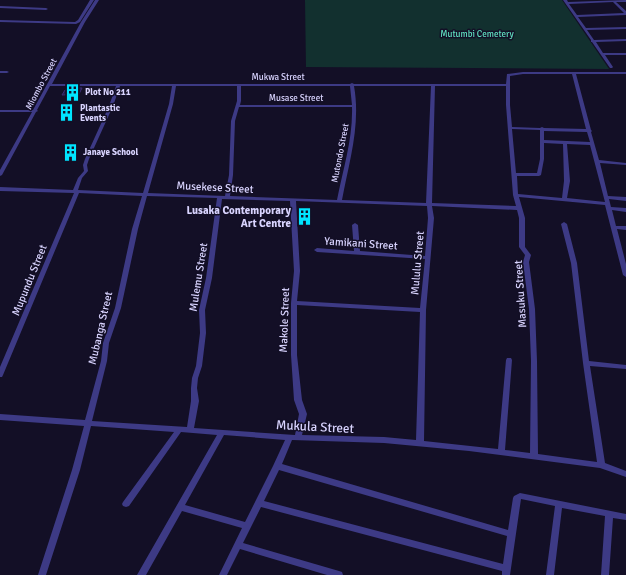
<svg xmlns="http://www.w3.org/2000/svg" width="626" height="575" font-family="Signika,sans-serif">
<rect width="100%" height="100%" fill="#130f26"/>
<path fill="#12302f" d="M305 0H562L609 69 306 67Z"/>
<path fill="#241b47" stroke="#3b2d73" d="M76 88H82L79 94 62 95 65 90Z"/>
<g fill="none" stroke-linecap="round" stroke-linejoin="round">
<g fill="#3d3a85" fill-rule="evenodd">
<path d="M90 0H94L80 22 76 24 0 22V20L75 22 78 20Z"/>
<path d="M95 0H99L85 22 52 84H350L352 83 354 84H506L507 74 523 72H626V74H576L591 130 592 131 591 132 599 160 626 163V165L600 163 608 196 626 197V201L609 199 611 207 626 208V212L612 210 616 226H626V230L617 229 626 264V277L623 275 605 205 519 197 525 218V247L531 255 529 262 535 309 537 361 538 454 597 462 583 363 571 263 561 224 564 222 567 224 577 263 589 361 626 365V369L590 366 605 463 626 471V477L600 468 469 451 384 443 292 440 282 464 508 530 513 498 514 496 520 493 626 514V520L613 518 609 575H601L605 516 562 508 554 575H546L555 506 521 499 510 575H502V571L261 507 243 543 339 571 342 572 343 575H327L240 549 227 575H219L242 528 182 511 146 575H137L217 435 181 432 129 506 126 507 123 506 122 504 123 502 174 432 91 426 80 470 46 575H38L72 470 84 426 0 420V414L85 420 101 361 103 343 115 308 132 229 142 196 79 193 3 375 2 377H0V367L74 193 0 191V187L73 190 78 178 84 171 83 165 85 159 109 106 116 86H50L37 110 38 111 36 112 2 175 0 176V170L32 112H0V110H33L81 22ZM523 74H572L586 129 544 128 542 127 540 128 512 127 510 105V76ZM120 86H172L169 104 143 193 78 190 82 178 88 171 87 165 89 159 113 106ZM176 86H237V101L231 121 229 175 225 196 148 193 173 104ZM241 86H350L352 105H240L241 101ZM354 86H431L426 203 342 200C349 162 361 125 354 86ZM435 86H506V105L513 195 516 206 432 203ZM239 107H352C353 139 343 169 337 200L230 196 233 175 235 121ZM512 129 540 130V159L537 173H516ZM544 131 587 132 590 142 544 140ZM544 143 563 144 564 181 562 198 518 194 517 176H539L541 175 544 159ZM567 144 590 145 605 202 567 198 570 181ZM147 196 217 198 206 278 199 310 200 333 196 366 192 378 191 388V401L187 427 92 421 107 361 109 343 121 308 138 229ZM222 199 290 201 294 271 291 303V355L294 400 299 414 295 435 194 428 199 401 197 388 198 378 202 366 206 333 205 310 212 278ZM296 201 427 206 428 218 425 256 360 251 358 225 355 223 352 225 354 251 317 248 314 250 317 252 425 259 420 308 297 301 300 271ZM432 206 517 210 519 218V247L525 255 523 262 529 309 531 361 530 453 505 450 512 360 511 358H507L506 360 498 449 424 441 426 310 434 218ZM297 305 420 312 416 440 384 437 302 435 307 414 302 400 297 355ZM224 435 285 440 273 466 245 522 185 505ZM279 470 507 536 503 564 264 501Z"/>
<path d="M563 0H567L568 2 626 0V2H616L626 11V15L578 17 586 28 626 27V29L587 30 594 40 626 39V41L596 42 603 53H626V55H605L613 67 612 68H610L592 42H591V40ZM613 2 624 13 577 15 569 4Z"/>
<path d="M0 6 46 8 48 9 46 10 0 8Z"/>
<path d="M0 71H7L9 72 7 73H0Z"/>
</g>
</g>
<defs>
<symbol id="building-bare" viewBox="-9 -9 18 18"><path d="M-4-6H4V6H1V3H-1V6H-4ZM-2.5-4.3h1.7v1.8h-1.7ZM.8-4.3h1.7v1.8H.8ZM-2.5-1h1.7V.8h-1.7ZM.8-1h1.7V.8H.8Z" fill="#00e5ff" stroke="#130f26" stroke-width="2.5" paint-order="stroke"/></symbol>
</defs>
<g fill-rule="evenodd">
<use href="#building-bare" x="60" y="80" width="25" height="25"/>
<use href="#building-bare" x="54" y="100" width="25" height="25"/>
<use href="#building-bare" x="58" y="140" width="25" height="25"/>
<use href="#building-bare" x="292" y="204" width="25" height="25"/>
</g>
<g text-anchor="middle" stroke-width="3" stroke-linejoin="round" paint-order="stroke">
<g font-size="9" fill="#5fe0c0" stroke="#130f26">
<text x="477" y="37">Mutumbi Cemetery</text>
</g>
<g font-size="9" fill="#d9d4ff" stroke="#130f26">
<text x="278" y="80">Mukwa Street</text>
<text transform="translate(41 84) rotate(-62)" y="3">Miombo Street</text>
<text x="296" y="101">Musase Street</text>
<text transform="translate(340 153) rotate(-79)" y="3">Mutondo Street</text>
</g>
<g font-size="9" font-weight="bold" fill="#d9d4ff" stroke="#130f26" text-anchor="start">
<text x="85" y="95">Plot No 211</text>
<text x="80" y="111">Plantastic<tspan x="80" dy="10">Events</tspan></text>
<text x="83" y="155">Janaye School</text>
</g>
<g font-size="11" fill="#d9d4ff" stroke="#130f26">
<text transform="translate(215 187) rotate(3)" y="4">Musekese Street</text>
<text transform="translate(361 243) rotate(4)" y="4">Yamikani Street</text>
<text transform="translate(417 263) rotate(-85)" y="4">Mululu Street</text>
<text transform="translate(198 277) rotate(-81)" y="4">Mulemu Street</text>
<text transform="translate(29 280) rotate(-68)" y="4">Mupundu Street</text>
<text transform="translate(520 294) rotate(-94)" y="4">Masuku Street</text>
<text transform="translate(284 320) rotate(-88)" y="4">Makole Street</text>
<text transform="translate(100 328) rotate(-77)" y="4">Mubanga Street</text>
</g>
<g font-size="11" font-weight="bold" fill="#d9d4ff" stroke="#130f26" text-anchor="end">
<text x="291" y="214">Lusaka Contemporary<tspan x="291" dy="13">Art Centre</tspan></text>
</g>
<g font-size="13" fill="#d9d4ff" stroke="#130f26">
<text transform="translate(315 426) rotate(3)" y="5">Mukula Street</text>
</g>
</g>
</svg>
